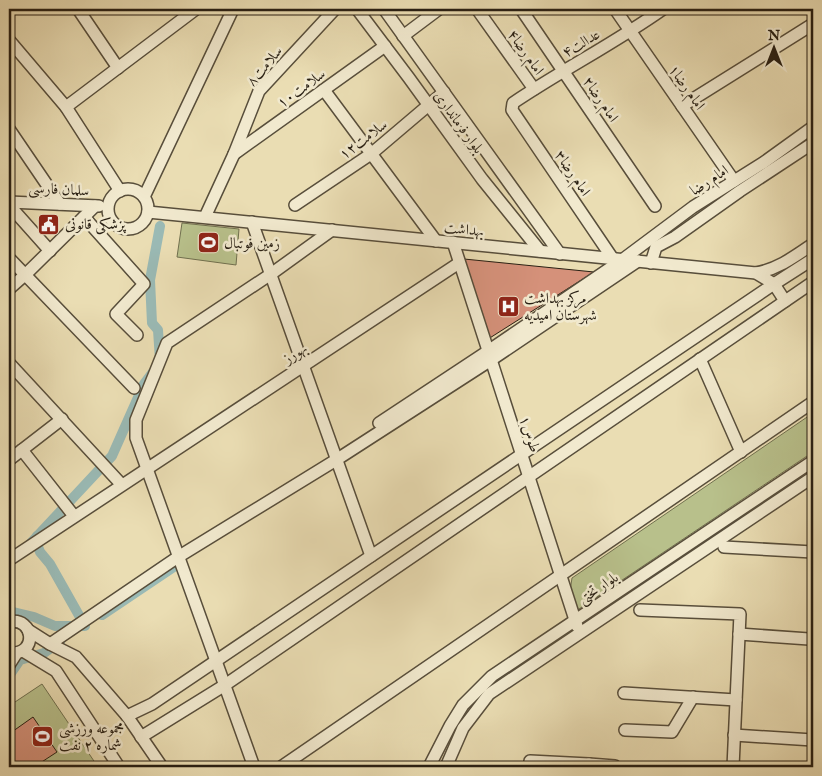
<svg xmlns="http://www.w3.org/2000/svg" width="822" height="776" font-family="'IM FELL English',Amiri,serif">
<rect width="100%" height="100%" fill="#eaddb3"/>
<filter id="stains"><feTurbulence type="fractalNoise" baseFrequency=".004" numOctaves="4"/><feColorMatrix values="0 0 0 0 .2 0 0 0 0 .09 0 0 0 0 .02 0 0 0 .5 -.17"/></filter>
<radialGradient id="worn" r=".72"><stop offset=".6" stop-color="#630" stop-opacity="0"/><stop offset="1" stop-color="#630" stop-opacity=".3"/></radialGradient>
<g fill="#b8c08b" stroke="#70704f">
<path d="M182 223 239 229 236 265 177 257Z"/>
<path d="M813 413V452L573 613 569 598 572 578Z"/>
<path d="M42 684 98 767H9V706Z"/>
</g>
<g fill="none" stroke-linecap="round" stroke-linejoin="round">
<g stroke="#9abab5" stroke-width="10">
<path d="M160 226 150 280 152 323 158 330 160 360"/>
<path d="M29 545 112 456 144 384 153 372"/>
<path d="M9 611 34 617 55 626H85L50 564 40 552 37 544V536"/>
<path d="M102 615 175 566"/>
<path d="M9 676 20 660 44 653 60 642"/>
</g>
</g>
<g fill="#d5917a" stroke="#281f13">
<path d="M464 259 594 272 485 341Z"/>
<path d="M33 717 57 752 34 767H9V734Z"/>
</g>
<g fill="none" stroke-linecap="round" stroke-linejoin="round">
<defs>
<g id="minor">
<path d="M78 9 118 68"/>
<path d="M357 9 409 78 482 179 540 251"/>
<path d="M384 9 560 254"/>
<path d="M477 9 534 89"/>
<path d="M521 9 655 206"/>
<path d="M615 9 734 181"/>
<path d="M403 36 439 9"/>
<path d="M9 40 66 107 120 191"/>
<path d="M324 90 436 241"/>
<path d="M682 106 813 24"/>
<path d="M66 107 196 9"/>
<path d="M9 129 60 204"/>
<path d="M234 154 385 46"/>
<circle cx="128" cy="209" r="20"/>
<path d="M144 197 233 9"/>
<path d="M9 202 99 206"/>
<path d="M9 205 50 251"/>
<path d="M295 205 371 154 444 92"/>
<path d="M148 212 756 273 774 284 785 301"/>
<path d="M84 217 144 284 116 314 137 335"/>
<path d="M205 217 234 154 259 91 335 9"/>
<path d="M252 222 371 556"/>
<path d="M453 242 577 626"/>
<path d="M9 258 134 388"/>
<path d="M613 259 512 110 513 103C562 70 615 43 663 9"/>
<path d="M651 263 656 247 675 237 740 191 813 143"/>
<path d="M756 273C778 269 794 257 813 244"/>
<path d="M9 289 26 274 95 206"/>
<path d="M700 359 741 452"/>
<path d="M9 363 121 484"/>
<path d="M379 423 488 351 622 260 693 207 763 163 813 127"/>
<path d="M22 450 74 516"/>
<path d="M9 460 62 419"/>
<path d="M724 547 813 552"/>
<path d="M9 560 459 263"/>
<path d="M640 610 740 614 733 767"/>
<path d="M9 622C34 616 39 656 9 653"/>
<path d="M28 630 50 644 76 657 127 716 162 767"/>
<path d="M739 634 809 639"/>
<path d="M50 644 178 557 336 460 491 360 638 261"/>
<path d="M23 651 56 671 119 767"/>
<path d="M9 665 16 654"/>
<path d="M624 693 736 700"/>
<path d="M127 716 152 704 774 284 813 259"/>
<path d="M625 730 672 732 693 697"/>
<path d="M734 735 813 740"/>
<path d="M141 737 225 685 813 282"/>
<path d="M530 761 589 764V767"/>
<path d="M589 764 615 766"/>
<path d="M254 767 136 438V420L167 343 271 274 332 230"/>
<path d="M281 767 813 402"/>
<path d="M429 767 450 726 463 705 492 676 813 461"/>
<path d="M446 767 463 728 489 694 813 477"/>
</g>
</defs>
<use href="#minor" stroke="#584e3b" stroke-width="14"/>
<use href="#minor" stroke="#f1e9ce" stroke-width="11"/>
</g>
<defs>
<symbol id="civic-square" viewBox="-11 -11 22 22"><rect x="-9" y="-9" width="18" height="18" rx="4" fill="#8f2418" stroke="#f1e9ce"/><path d="M-.6-6.5H3V-4.5H.6V-3L4-1V1h2V6H-6V1h2V-1L-.6-3ZM-1.2 2.5V6h2.4V2.5Z" fill="#fff"/></symbol>
<symbol id="stadium-square" viewBox="-11 -11 22 22"><rect x="-9" y="-9" width="18" height="18" rx="4" fill="#8f2418" stroke="#f1e9ce"/><path d="M0-5a6.5 5 0 1 0 0 10a6.5 5 0 1 0 0-10ZM-3.5-1.8h7v3.6h-7Z" fill="#fff"/></symbol>
<symbol id="hospital-square" viewBox="-11 -11 22 22"><rect x="-9" y="-9" width="18" height="18" rx="4" fill="#8f2418" stroke="#f1e9ce"/><path d="M-5-5h3v3.5h4V-5h3V5h-3V1.5h-4V5h-3Z" fill="#fff"/></symbol>
</defs>
<g fill-rule="evenodd">
<use href="#civic-square" x="36" y="212" width="25" height="25"/>
<use href="#stadium-square" x="196" y="230" width="25" height="25"/>
<use href="#hospital-square" x="496" y="294" width="25" height="25"/>
<use href="#stadium-square" x="30" y="724" width="25" height="25"/>
</g>
<g text-anchor="middle" stroke-width="5" stroke-linejoin="round" paint-order="stroke">
<g font-size="15" fill="#281f13" stroke="#f1e9ce">
<text transform="translate(581 43) rotate(-30)" y="5">عدالت۴</text>
<text transform="translate(526 52) rotate(55)" y="5">امام رضا۴</text>
<text transform="translate(264 66) rotate(-50)" y="5">سلامت۸</text>
<text transform="translate(687 87) rotate(55)" y="5">امام رضا۱</text>
<text transform="translate(301 88) rotate(-36)" y="5">سلامت۱۰</text>
<text transform="translate(601 99) rotate(56)" y="5">امام رضا۲</text>
<text transform="translate(459 122) rotate(54)" y="5">بلوار فرمانداری</text>
<text transform="translate(363 139) rotate(-37)" y="5">سلامت۱۲</text>
<text transform="translate(573 173) rotate(56)" y="5">امام رضا۳</text>
<text transform="translate(709 180) rotate(-33)" y="5">امام رضا</text>
<text transform="translate(59 189) rotate(3)" y="5">سلمان فارسی</text>
<text transform="translate(464 229) rotate(6)" y="5">بهداشت</text>
<text transform="translate(295 353) rotate(-33)" y="5">بهورز</text>
<text transform="translate(530 434) rotate(72)" y="5">طوس۱</text>
<text transform="translate(598 588) rotate(-34)" y="5">بلوار تختی</text>
</g>
<g font-size="15" fill="#281f13" stroke="#f1e9ce" text-anchor="start">
<text x="65" y="229">پزشکی قانونی</text>
<text x="224" y="248">زمین فوتبال</text>
<text x="524" y="303">مرکز بهداشت<tspan x="524" dy="17">شهرستان امیدیه</tspan></text>
<text x="59" y="733">مجموعه ورزشی<tspan x="59" dy="17">شماره ۲ نفت</tspan></text>
</g>
</g>
<rect width="822" height="776" fill="none" stroke="#eaddb3" stroke-width="30"/>
<rect x="10" y="10" width="802" height="756" fill="none" stroke="#281f13" stroke-width="2.5"/>
<rect x="15" y="15" width="792" height="746" fill="none" stroke="#281f13"/>
<g transform="translate(774 48)" stroke="#f1e9ce" stroke-width="4" paint-order="stroke">
<path d="M0-4L9 19L0 12L-9 19Z" fill="#281f13"/>
<text y="-8" font-size="14" font-weight="bold" text-anchor="middle" fill="#281f13">N</text>
</g>
<rect width="100%" height="100%" filter="url(#stains)"/>
<rect width="100%" height="100%" fill="url(#worn)"/>
</svg>
